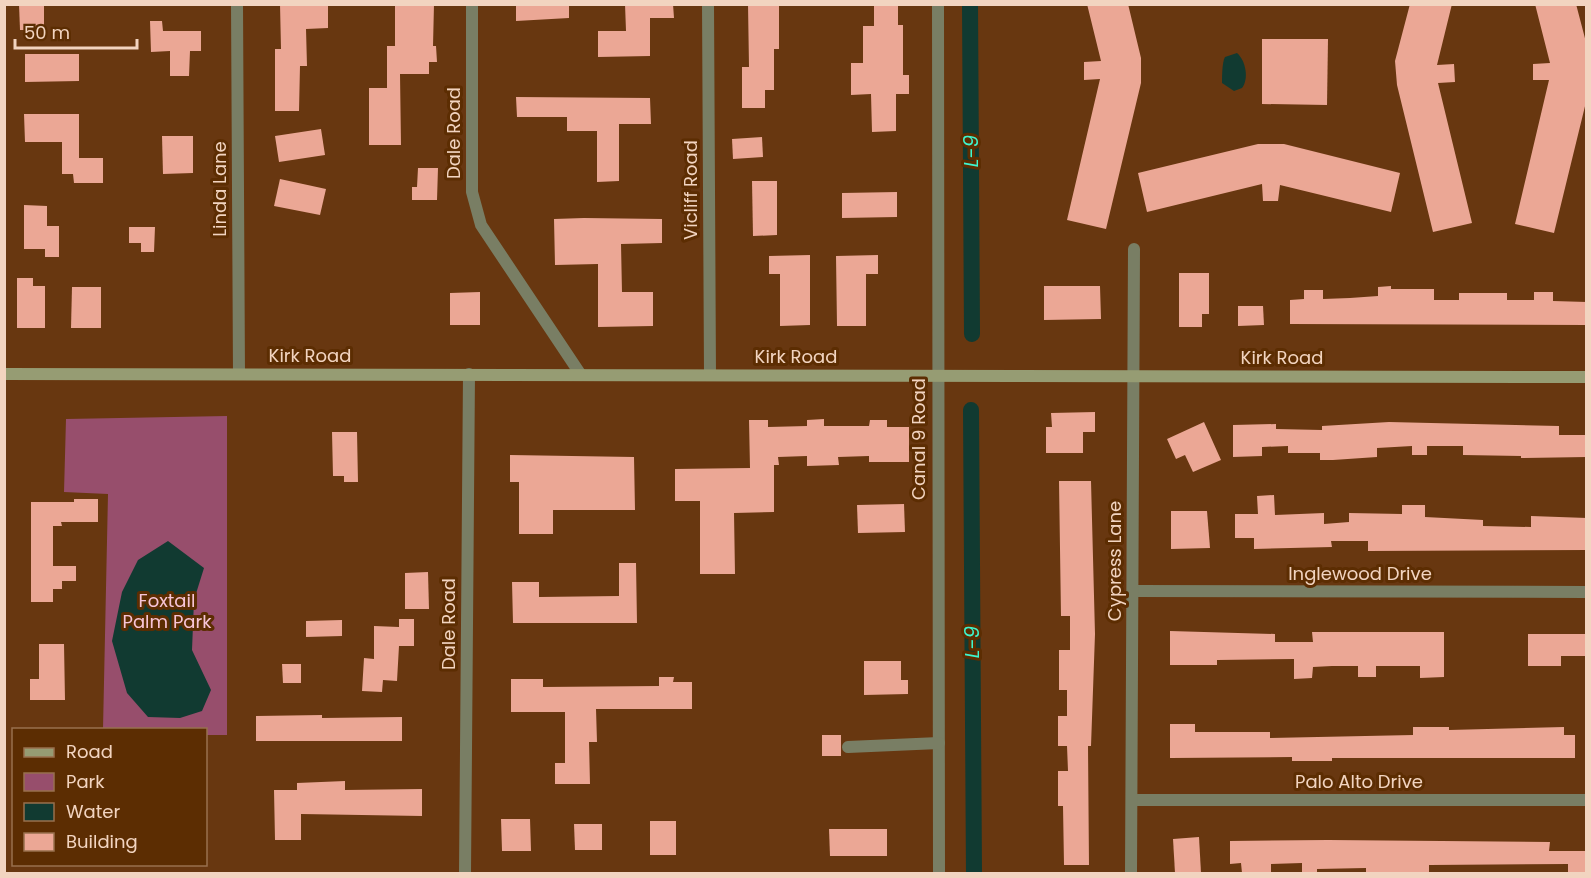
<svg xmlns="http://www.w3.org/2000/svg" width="1591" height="878" font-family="Poppins,sans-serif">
<rect width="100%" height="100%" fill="#683710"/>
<path fill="#974e6c" d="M227 416V735H206V730L103 729 108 494 64 492 66 419Z"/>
<g fill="#113a31">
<path d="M1237 53C1246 61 1249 79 1242 88L1234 91 1222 83C1222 78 1222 62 1225 57Z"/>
<path d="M168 541 204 568 194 600 192 650 211 690 202 711 180 718 148 717 127 693 112 641 122 592 138 560Z"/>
</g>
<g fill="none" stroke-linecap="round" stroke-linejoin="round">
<g stroke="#113a31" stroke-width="16">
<path d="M970 4 972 334"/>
<path d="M971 410 974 874"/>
</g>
</g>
<g fill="#eba795">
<path d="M19 4H44V30H20Z"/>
<path d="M280 4H328V28L306 29 307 66H300L299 111H275V49H281Z"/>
<path d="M395 4H434L433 46H436L437 62H429V74H400L401 145H369V88H387V46H395Z"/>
<path d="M516 4H569V18L516 21Z"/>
<path d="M625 4H673L674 18H650V56L598 57V31H626Z"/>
<path d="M748 4H779V49H774V90H765V108H742V67H749Z"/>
<path d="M874 4H898V25H903V75H909V94H896V131L872 132 871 94 851 95V63H863V26H874Z"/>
<path d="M1087 4H1128L1141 58V83L1106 229 1067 220 1100 79 1084 80V62L1101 61Z"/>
<path d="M1410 4H1452L1437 65 1454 64 1455 82 1438 83 1472 223 1433 232 1397 85 1395 61Z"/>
<path d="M1535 4H1576L1587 46V98L1554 233 1515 224 1549 80H1533V64L1550 63Z"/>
<path d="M150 21H162L163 31H201V51H190L189 76H170V51L151 52Z"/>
<path d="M1262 39H1328L1327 105 1262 104Z"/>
<path d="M25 54H79V81L25 82Z"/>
<path d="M516 97 650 98 651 124H619V181L597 182V131H567V117H517Z"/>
<path d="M24 114H79V158H103V183H74L73 174H62V142H25Z"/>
<path d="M321 129 325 155 279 162 275 136Z"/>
<path d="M162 136H193V173L163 174Z"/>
<path d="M762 137 763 157 733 159 732 139Z"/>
<path d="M1258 144H1284L1400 173 1391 212 1280 185 1278 201H1263L1262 184 1147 212 1138 173Z"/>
<path d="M418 168H438L437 200H412V187H417Z"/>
<path d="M280 179 326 189 320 215 274 206Z"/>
<path d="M752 181H777V235L753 236Z"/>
<path d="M897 192V217L842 218V193Z"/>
<path d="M24 205 47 206V226H59V257H45V249H24Z"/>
<path d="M584 218 662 219V243L621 244 622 292H653V326L598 327V264L555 265 554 219Z"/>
<path d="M129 227H155L154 252H141V243H129Z"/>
<path d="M810 255V325L780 326V274H769V256Z"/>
<path d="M878 255V274H866V326H837L836 256Z"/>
<path d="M1179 273H1209V314H1202V327H1179Z"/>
<path d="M17 278H33V286H45V328H17Z"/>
<path d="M1044 286H1100L1101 319 1044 320Z"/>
<path d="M1391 286V289H1434V300H1459V293H1507V300H1534V292H1553V301L1587 302V325L1290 324V300L1304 299V290H1323V299L1350 298 1378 296V287Z"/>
<path d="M72 287H101V328H71Z"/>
<path d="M480 292V325H450V293Z"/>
<path d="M1238 306H1263L1264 325 1238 326Z"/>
<path d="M1095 412V432H1083V453H1046V427H1052L1051 413Z"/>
<path d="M824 419V426H869L870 420H887V427H909V462H869V456L838 457 839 465 807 466V456L778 457 779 465H774V512L734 513 735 574H700V501H675V469L750 468 749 420H768V427L807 426V420Z"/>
<path d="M1204 422 1221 460 1193 472 1185 455 1176 459 1167 439Z"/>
<path d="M1389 422 1559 426V435H1587V457L1521 458V456L1463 455V446H1427V455H1412V446L1377 448V457L1333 460H1320V453H1288V446L1262 447V456L1233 457V425L1276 424V429L1322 430V426Z"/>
<path d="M332 432H357L358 482H344V476H333Z"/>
<path d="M510 455 634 457 635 510H553V534H519V482H510Z"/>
<path d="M1059 481H1091L1095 634 1091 746H1088L1089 865H1064L1063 806H1058V771H1068L1067 746H1058V716H1067V690H1059V650H1070V616H1061Z"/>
<path d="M1274 495 1275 515 1324 513V524L1349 522V513L1402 514V505H1425V517L1483 520V526L1531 527V516L1587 518V550L1368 551V541H1331L1332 547 1254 549V538H1235V514H1258L1257 496Z"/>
<path d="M74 499H98V522H61L62 526H53V566H76V581H62V589H53V602H31V502H74Z"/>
<path d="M904 504 905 532 858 533 857 505Z"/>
<path d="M1171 511H1207L1210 548 1171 549Z"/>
<path d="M619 563H636L637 623H513L512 582H539V597L619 596Z"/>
<path d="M428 572 429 609H405V573Z"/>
<path d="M399 619H414V646H399L397 681 383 680 382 692 362 691 364 658 374 659V626L399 627Z"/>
<path d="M342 620V636L306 637V621Z"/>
<path d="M1170 631 1275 634V642H1313L1312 632H1444V677L1420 678V666H1376V677H1358V666H1332L1313 667 1312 678 1294 679V659L1217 660V665H1170Z"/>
<path d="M1528 634H1587V656H1561V666H1528Z"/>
<path d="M39 644H64L65 700H30V679H39Z"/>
<path d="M864 661H901V680H908V694L864 695Z"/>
<path d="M282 664H301V683H283Z"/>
<path d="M659 677H674L673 682H692V709H596L597 742H589L590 784H555V763H565V712H511V679H543V687L659 686Z"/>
<path d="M322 715V718L402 717V741H256V716Z"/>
<path d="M1170 724H1195V732H1270V738L1413 735V727H1449V730L1564 727V735H1575V758H1332V761H1292V757L1170 758Z"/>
<rect x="822" y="735" width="19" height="21"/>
<path d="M345 781V790L422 789V816L301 814V840H275L274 790H297V783Z"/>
<path d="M501 819H530L531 851H502Z"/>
<rect x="650" y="821" width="26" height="34"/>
<path d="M574 824H602V850H575Z"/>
<path d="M829 829H887V856H830Z"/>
<path d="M1199 837 1201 873H1175L1173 839Z"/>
<path d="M1328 840 1550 842 1549 851H1587V873H1568V864L1429 865V873H1366V868L1317 869V872H1302V863L1271 864V872L1242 873 1241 863 1230 864V841Z"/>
</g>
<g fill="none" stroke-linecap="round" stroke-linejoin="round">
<g stroke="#797e64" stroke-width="12">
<path d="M237 4 239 374"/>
<path d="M472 4V192L481 225 581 375"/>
<path d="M708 4 710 375"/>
<path d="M938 4 939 874"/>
<path d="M1133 591 1586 592"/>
<path d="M848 747 939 743"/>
<path d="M1132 800H1586"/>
<path d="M465 874 469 374"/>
<path d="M1131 874 1134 249"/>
</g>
<path stroke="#969c73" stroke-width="12" d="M4 374 1586 377"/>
</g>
<g text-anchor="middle" stroke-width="6" stroke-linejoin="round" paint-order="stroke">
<g font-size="18" fill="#f2d4c0" stroke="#5c2d02">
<text transform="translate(454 133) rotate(-90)" y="6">Dale Road</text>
<text transform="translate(220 189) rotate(-90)" y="6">Linda Lane</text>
<text transform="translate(691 190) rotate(-90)" y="6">Vicliff Road</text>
<text x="310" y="362">Kirk Road</text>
<text x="796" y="363">Kirk Road</text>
<text x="1282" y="364">Kirk Road</text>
<text transform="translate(919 439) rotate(-90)" y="6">Canal 9 Road</text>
<text transform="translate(1115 561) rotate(-90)" y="6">Cypress Lane</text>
<text x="1360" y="580">Inglewood Drive</text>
<text transform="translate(449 624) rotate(-90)" y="6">Dale Road</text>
<text x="1359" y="788">Palo Alto Drive</text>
</g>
<g font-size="18" fill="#f7c5d7" stroke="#5c2d02">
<text x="167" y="607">Foxtail<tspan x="167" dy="21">Palm Park</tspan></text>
</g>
<g font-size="20" font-style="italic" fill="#3df6d0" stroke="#5c2d02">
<text transform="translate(971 151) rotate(-90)" y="7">L-9</text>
<text transform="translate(972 642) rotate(-90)" y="7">L-9</text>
</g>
</g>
<rect width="1591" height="878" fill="none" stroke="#f2d4c0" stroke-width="12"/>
<rect x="12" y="728" width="195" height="138" fill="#5c2d02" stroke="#98704e" stroke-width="1.5"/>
<rect x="24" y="748" width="30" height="9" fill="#969c73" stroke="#98704e" stroke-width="1.5"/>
<text x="66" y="758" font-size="18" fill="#f2d4c0">Road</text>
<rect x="24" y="773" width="30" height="18" fill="#974e6c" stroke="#98704e" stroke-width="1.5"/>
<text x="66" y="788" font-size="18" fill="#f2d4c0">Park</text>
<rect x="24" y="803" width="30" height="18" fill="#113a31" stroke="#98704e" stroke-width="1.5"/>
<text x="66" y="818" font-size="18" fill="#f2d4c0">Water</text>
<rect x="24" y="833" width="30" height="18" fill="#eba795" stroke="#98704e" stroke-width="1.5"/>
<text x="66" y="848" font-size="18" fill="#f2d4c0">Building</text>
<path d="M15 39v9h122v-9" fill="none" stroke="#f2d4c0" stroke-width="3"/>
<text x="24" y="39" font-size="18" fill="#f2d4c0" stroke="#5c2d02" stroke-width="4.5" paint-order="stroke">50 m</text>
</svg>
